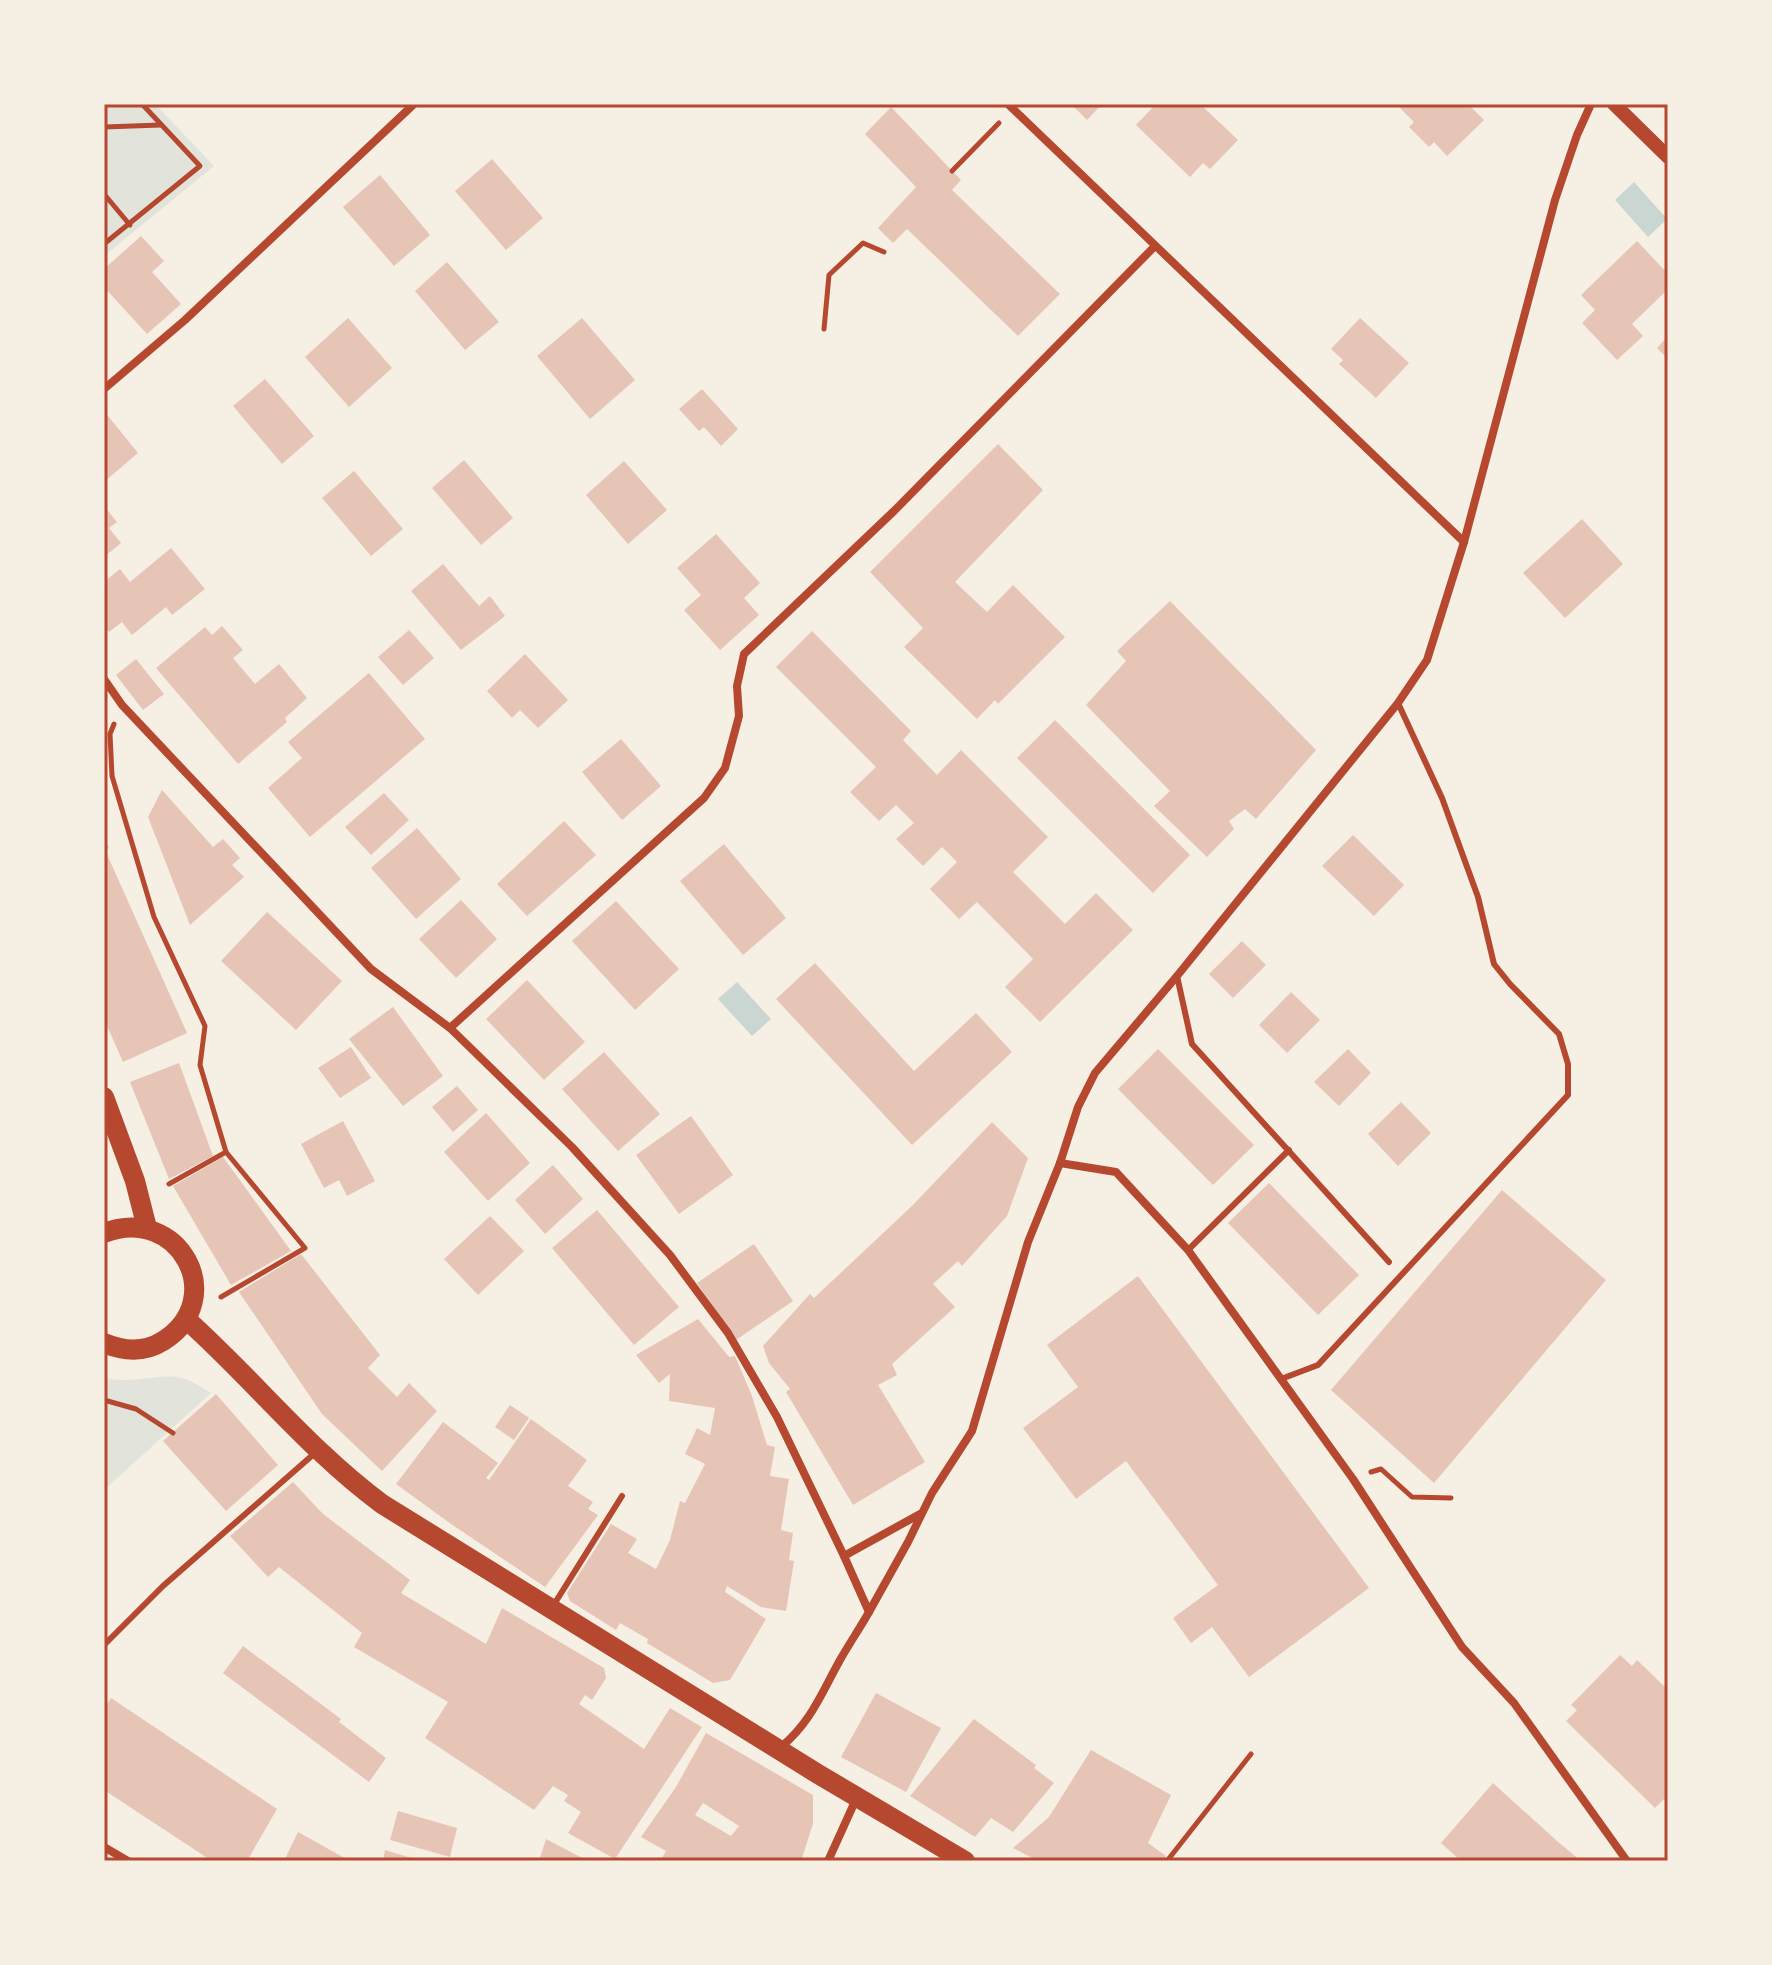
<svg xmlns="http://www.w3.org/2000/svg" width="1772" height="1965" font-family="Lora,serif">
<rect width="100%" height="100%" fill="#f6efe4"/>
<g fill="#e2e4dc">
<path d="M104 104H155L214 166 104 256Z"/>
<path d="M104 1377C130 1386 156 1372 182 1378 193 1381 202 1388 211 1393L104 1490Z"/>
</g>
<g fill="#c9d6d2">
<path d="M1634 182 1667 219 1648 237 1615 200Z"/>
<path d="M737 982 771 1019 752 1036 718 999Z"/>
</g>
<g fill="#e6c5b7" fill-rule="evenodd">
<path d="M1071 104H1102L1087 120Z"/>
<path d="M1156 104H1200L1238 140 1210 169 1203 163 1190 177 1136 125Z"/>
<path d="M1404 104H1468L1484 120 1447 156 1434 142 1429 147 1409 127 1414 122 1400 108Z"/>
<path d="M891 107 961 180 952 190 1060 294 1018 336 907 229 893 243 878 228 916 187 865 134Z"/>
<path d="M492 159 543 218 506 250 455 191Z"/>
<path d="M380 175 430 235 394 266 343 207Z"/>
<path d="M141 236 164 261 152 272 181 304 147 334 104 287V269Z"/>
<path d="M1637 241 1668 274V289L1632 324 1643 336 1617 360 1582 323 1595 310 1581 295Z"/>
<path d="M447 262 499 322 465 350 415 291Z"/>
<path d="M348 318 392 368 349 407 305 357Z"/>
<path d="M582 318 635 380 590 419 537 356Z"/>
<path d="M1360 318 1409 363 1376 398 1339 364 1343 360 1331 349Z"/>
<path d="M1668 336V359L1657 348Z"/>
<path d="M265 379 314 436 282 464 233 406Z"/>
<path d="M702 389 738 429 721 446 704 427 699 431 679 409Z"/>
<path d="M104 411 138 453 104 482Z"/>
<path d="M998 444 1043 490 955 582 987 612 1013 585 1065 637 998 704 995 700 977 719 904 647 923 628 870 572Z"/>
<path d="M464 460 513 518 481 545 432 488Z"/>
<path d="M624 461 667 510 628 544 586 495Z"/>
<path d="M354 471 403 529 371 556 322 498Z"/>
<path d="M104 506 117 522 109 528 121 543 104 557Z"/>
<path d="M1582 519 1623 564 1565 618 1523 573Z"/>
<path d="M716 534 760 583 744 598 759 615 720 650 684 610 701 595 677 568Z"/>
<path d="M171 548 205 589 172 615 166 607 132 635 122 622 109 632 104 626V582L120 569 130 582Z"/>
<path d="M443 564 479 606 490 596 505 616 461 650 411 591Z"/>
<path d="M1170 601 1316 750 1256 819 1245 809 1229 821 1234 829 1207 857 1154 806 1170 791 1086 705 1126 661 1117 651Z"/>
<path d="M222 626 243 650 233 658 255 684 279 664 307 698 285 718 287 722 238 764 156 668 205 627 212 635Z"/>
<path d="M409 630 434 658 403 685 378 657Z"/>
<path d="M812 631 911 731 903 740 937 775 961 750 1048 837 1013 872 1065 924 1096 893 1133 930 1040 1022 1005 987 1033 959 977 902 959 919 930 889 957 862 942 847 923 866 896 839 914 823 896 805 879 821 850 792 876 767 776 667Z"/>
<path d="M525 654 568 700 538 728 520 710 512 718 487 691Z"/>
<path d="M136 659 164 694 143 710 116 675Z"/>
<path d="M369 673 425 739 310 837 268 788 302 758 288 742Z"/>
<path d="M1055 720 1190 855 1153 893 1017 758Z"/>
<path d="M621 739 661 786 622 820 582 772Z"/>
<path d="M162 790 213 847 223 839 240 858 232 865 244 877 190 925 148 817Z"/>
<path d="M384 793 409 820 371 855 345 827Z"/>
<path d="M564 821 596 855 527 916 497 884Z"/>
<path d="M417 828 461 879 416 919 371 868Z"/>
<path d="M1353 835 1404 885 1374 916 1322 866Z"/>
<path d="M104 837 109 848 105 850 187 1033 123 1062 104 1019Z"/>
<path d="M724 844 786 918 743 955 680 881Z"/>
<path d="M461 900 497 939 456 978 419 939Z"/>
<path d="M616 901 679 969 635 1010 572 941Z"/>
<path d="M267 912 342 981 296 1030 221 961Z"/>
<path d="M1242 941 1266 965 1233 998 1209 974Z"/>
<path d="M815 963 914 1071 976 1013 1012 1052 912 1145 776 999Z"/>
<path d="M527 980 585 1042 544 1080 486 1019Z"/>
<path d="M1291 992 1320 1020 1287 1053 1259 1025Z"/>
<path d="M393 1007 443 1076 403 1106 349 1039Z"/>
<path d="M351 1047 371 1078 340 1098 318 1068Z"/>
<path d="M1158 1049 1254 1145 1213 1185 1118 1089Z"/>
<path d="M1348 1049 1371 1073 1339 1106 1314 1082Z"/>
<path d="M604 1052 660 1114 618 1151 562 1089Z"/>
<path d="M179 1063 213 1156 169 1179 130 1082Z"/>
<path d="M457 1086 478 1110 453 1132 432 1107Z"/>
<path d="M1401 1102 1431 1133 1398 1166 1368 1134Z"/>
<path d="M486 1113 530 1163 488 1201 444 1152Z"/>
<path d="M691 1116 733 1175 679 1214 636 1155Z"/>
<path d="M343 1121 375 1181 347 1196 339 1180 324 1188 301 1144Z"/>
<path d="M992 1122 1028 1158 1007 1216 962 1266 958 1261 933 1284 955 1307 892 1364 897 1375 878 1385 925 1462 853 1505 786 1392 790 1389 769 1363 763 1346 810 1294 814 1298 913 1205Z"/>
<path d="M223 1157 291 1251 231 1285 173 1186Z"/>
<path d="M553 1165 583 1199 545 1234 515 1200Z"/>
<path d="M1269 1183 1359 1275 1318 1315 1228 1223Z"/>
<path d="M1502 1190 1606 1280 1434 1483 1331 1390Z"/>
<path d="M597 1210 679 1307 634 1345 552 1248Z"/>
<path d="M490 1216 524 1251 478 1295 444 1259Z"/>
<path d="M754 1244 793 1301 736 1340 697 1283Z"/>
<path d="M301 1254 380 1355 368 1368 397 1397 409 1383 437 1411 382 1471 322 1414 239 1292Z"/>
<path d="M1138 1276 1369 1588 1249 1677 1212 1627 1191 1643 1173 1618 1218 1585 1126 1461 1076 1499 1023 1428 1078 1387 1047 1345Z"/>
<path d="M698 1319 729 1357 735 1356 752 1396 767 1445 775 1447 770 1476 789 1479 781 1530 793 1533 789 1560 794 1561 786 1611 761 1607 727 1586 725 1592 766 1619 730 1680 713 1683 647 1643 648 1639 620 1623 616 1630 570 1601 567 1593 611 1524 637 1539 628 1553 656 1569 670 1540 680 1501 685 1503 705 1464 685 1454 697 1428 710 1435 715 1408 669 1401 670 1374 659 1383 636 1355Z"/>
<path d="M216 1394 278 1465 226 1511 163 1441Z"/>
<path d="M510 1405 529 1418 514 1440 495 1427Z"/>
<path d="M531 1419 587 1460 568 1486 593 1502 588 1509 598 1515 545 1587 451 1524 396 1484 443 1422 498 1463 486 1478 489 1480Z"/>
<path d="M293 1482 323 1514 410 1580 401 1593 486 1644 502 1608 604 1668 606 1678 592 1700 585 1695 579 1704 644 1749 670 1708 702 1727 615 1859 568 1833 581 1812 564 1801 568 1795 553 1786 534 1810 425 1738 448 1702 354 1647 362 1633 279 1567 268 1577 230 1536Z"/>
<path d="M243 1646 341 1719 339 1722 386 1758 369 1782 223 1673Z"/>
<path d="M1620 1655 1632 1666 1637 1660 1668 1690V1803L1664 1799 1655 1808 1566 1721 1577 1710 1571 1705Z"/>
<path d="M876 1693 941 1728 906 1792 841 1757Z"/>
<path d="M111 1698 277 1809 247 1861H212L104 1790V1709Z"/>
<path d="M974 1719 1036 1765 1034 1768 1054 1783 1013 1832 991 1818 975 1837 910 1796Z"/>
<path d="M706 1733 813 1795V1824L801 1861H660L666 1851 641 1837 676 1787ZM703 1803 739 1826 731 1836 695 1815Z"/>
<path d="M1091 1750 1171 1795 1148 1843 1166 1856 1163 1861H1038L1013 1848 1049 1817Z"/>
<path d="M1493 1783 1557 1841 1581 1861H1461L1441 1843Z"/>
<path d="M398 1811 457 1828 450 1857 390 1840Z"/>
<path d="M298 1832 350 1861H284Z"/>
<path d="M546 1839 588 1861H539Z"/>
<path d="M385 1850 418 1860V1861H383Z"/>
</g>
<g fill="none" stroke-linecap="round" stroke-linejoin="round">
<g stroke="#b5482f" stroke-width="5">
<path d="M104 127 161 125"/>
<path d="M952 171 999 123"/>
<path d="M104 194 130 225"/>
<path d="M104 244 200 166 142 104"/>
<path d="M824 329 829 275 863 243 884 252"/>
<path d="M114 724 110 734 112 776 154 917 205 1026 200 1065 226 1152 305 1248 221 1297"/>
<path d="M169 1184 226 1152"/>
<path d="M104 1400 136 1409 173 1433"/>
<path d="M1371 1472 1381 1469 1412 1497 1451 1498"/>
<path d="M1167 1861 1251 1754"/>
</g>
<g stroke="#b5482f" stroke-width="6">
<path d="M1177 976 1192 1044 1389 1262"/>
<path d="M1188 1250 1289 1150"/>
<path d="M1281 1379 1318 1365 1568 1095V1064L1559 1034 1510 984 1494 964 1478 897 1442 798 1398 703"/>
<path d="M553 1606 622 1496"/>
<path d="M104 1645 163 1586 315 1453"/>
</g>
<g stroke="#b5482f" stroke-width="8">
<path d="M1008 104 1464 542"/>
<path d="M104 389 185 320 414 104"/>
<path d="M104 679 122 705 371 969 450 1028 572 1147 670 1255 728 1333 777 1417 844 1556 920 1514"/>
<path d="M450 1028 704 798 725 768 739 716 737 686 744 654 894 511 1155 246"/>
<path d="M1060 1163 1116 1172 1188 1250 1353 1479 1462 1647 1514 1703 1627 1861"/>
<path d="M844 1556 869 1612 908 1542 932 1493 972 1431 1028 1242 1060 1163 1078 1107 1095 1073 1177 976 1398 703 1427 660 1464 542 1555 200 1577 135 1591 104"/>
<path d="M781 1747C811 1722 821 1694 840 1660 849 1644 860 1628 869 1612"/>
<path d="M104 1847 128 1861"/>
<path d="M828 1861 857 1797"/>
</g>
<path stroke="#b5482f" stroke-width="14" d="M1614 104 1668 157"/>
<g stroke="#b5482f" stroke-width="20">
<path d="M104 1097 135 1181 147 1228"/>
<path d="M104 1233C179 1204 230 1299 163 1341 144 1353 123 1351 104 1343"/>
<path d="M186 1319C253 1379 310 1451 382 1504L818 1774 965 1861"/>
</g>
</g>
<rect width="1772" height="1965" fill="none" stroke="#f6efe4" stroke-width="212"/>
<rect x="106" y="106" width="1560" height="1753" fill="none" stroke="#b5482f" stroke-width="3"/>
</svg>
